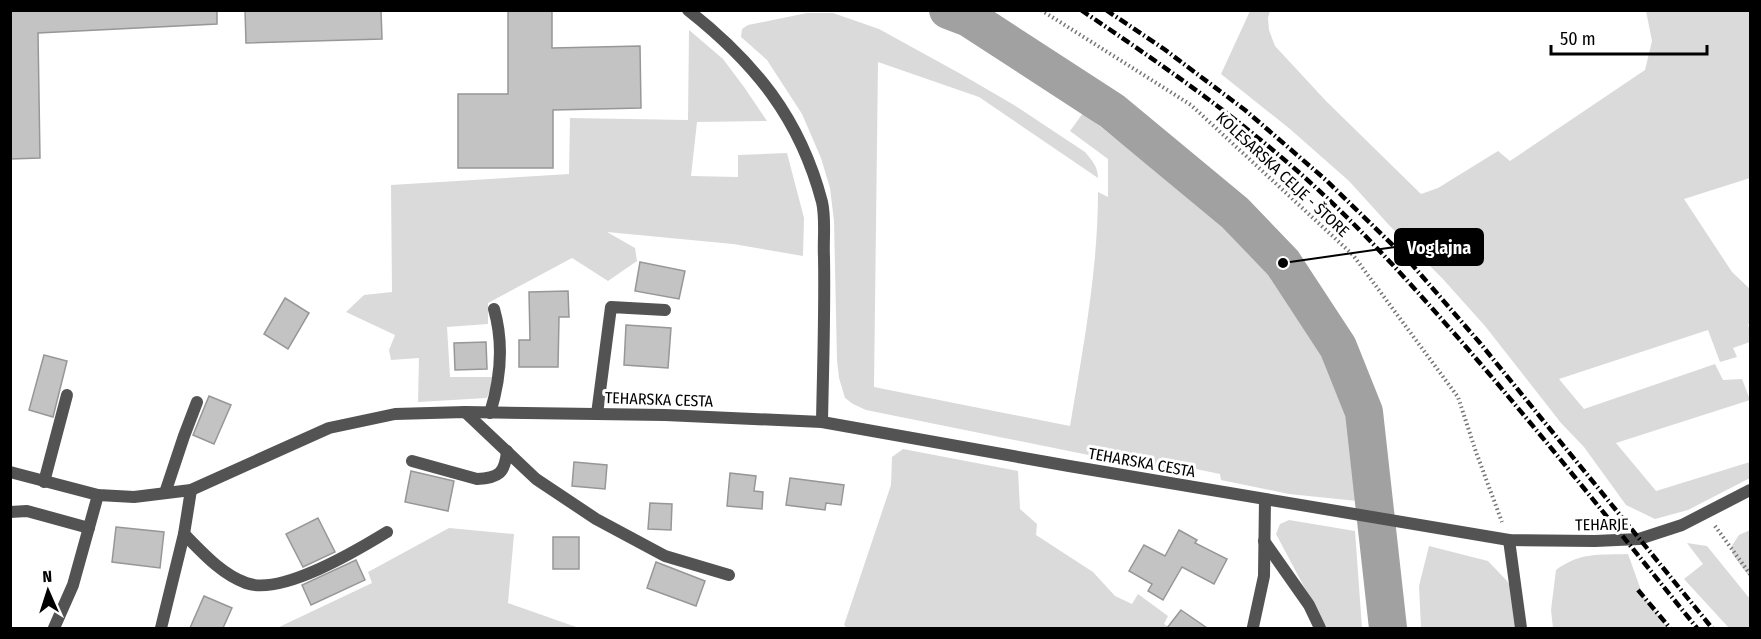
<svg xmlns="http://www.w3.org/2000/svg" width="1761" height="639" font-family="'Fira Sans Condensed',sans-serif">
<rect width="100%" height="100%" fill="#fff"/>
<g fill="#dadada">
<path d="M1250 11H1270L1268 18 1269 30 1275 46 1326 101 1421 194 1438 188 1498 151 1510 161 1645 70 1652 41 1646 11H1750V178L1684 199 1732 272 1750 289V322L1748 325 1750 329V342L1733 348 1737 357 1720 362 1708 330 1559 379 1584 409 1715 364 1723 380 1742 379 1750 400 1616 443 1656 491 1750 462V478L1688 510 1655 519 1626 505 1584 447 1561 423 1485 326 1442 278 1389 225 1349 181 1290 129 1221 74Z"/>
<path d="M807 13H833L879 29 959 73 1014 105 1085 152C1092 160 1098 167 1098 178L979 97 878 62 874 387 1070 426C1083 349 1098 270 1098 192L1108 197V159L1070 131 1083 113 1240 237 1261 257 1282 289 1320 351 1347 411 1356 456 1357 501 1289 494 1221 480 1220 474 1196 469 1192 476 866 410 853 404 845 398 839 378 837 360 834 221 830 188 821 158 802 114 767 60 741 37 742 29 748 25Z"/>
<path d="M689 30 723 59 744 87 767 121 697 122 691 176 738 177V155L787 153 804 218 803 256 733 244 607 232 635 248 637 261 608 281 572 258 488 303V324L447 327 450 377H494L487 398 418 402 419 358 391 360 389 350 395 335 346 312 364 295 392 292 391 185 569 174 570 118 688 120Z"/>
<path d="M903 449 1018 471 1020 509 1037 524 1036 535 1093 572 1115 596 1132 604 1138 594 1168 616 1164 624 1170 628H847L844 625 891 485 892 457Z"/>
<path d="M1289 520 1355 531 1362 628H1326L1276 534 1280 524Z"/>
<path d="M449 528 514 534 508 603 579 628H277L372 583 368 572Z"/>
<path d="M1750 530V578L1733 555 1731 547 1739 535Z"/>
<path d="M1687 543 1707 546 1750 599V628H1729L1684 579 1703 564Z"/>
<path d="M1429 546 1488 561 1507 581 1520 601 1524 628H1421L1419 586Z"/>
<path d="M1628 554 1643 596 1668 628H1553L1551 610 1556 570C1580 552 1599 555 1628 554Z"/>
</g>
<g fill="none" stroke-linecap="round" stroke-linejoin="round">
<path stroke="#a1a1a1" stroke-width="38" d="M948 10 969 18 1112 111 1235 213 1283 263 1338 347 1364 412 1388 628"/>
</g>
<g fill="#c3c3c3" stroke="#979797" stroke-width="1.5">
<path d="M10 10H217V24L38 33 40 158 10 159Z"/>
<path d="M245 10H381L382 39 246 43Z"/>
<path d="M508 10H552V48L640 46 641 108 553 110V168H458V94H508Z"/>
<path d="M640 262 685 271 679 299 635 291Z"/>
<path d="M568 291 569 317H559L558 367H519V340H530L529 292Z"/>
<path d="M285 298 309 313 288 349 264 334Z"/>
<path d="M626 325 671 328 668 368 624 365Z"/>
<path d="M486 342 487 369 455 370 454 343Z"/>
<path d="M44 355 67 361 53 417 29 410Z"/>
<path d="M209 396 231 405 214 444 193 435Z"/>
<path d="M574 462 607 465 605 489 572 486Z"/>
<path d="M411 471 454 481 448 511 405 502Z"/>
<path d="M730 473 756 476 754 491 763 492 762 509 727 506Z"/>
<path d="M790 478 844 485 841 505 826 503 825 510 786 505Z"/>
<path d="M650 503 672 504 671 530 648 529Z"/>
<path d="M318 518 335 552 303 567 286 534Z"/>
<path d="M116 527 164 532 160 568 112 562Z"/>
<path d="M1179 530 1197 540 1195 543 1227 559 1214 584 1182 567 1163 600 1148 591 1152 584 1129 571 1144 545 1165 556Z"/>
<rect x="553" y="537" width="26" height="32"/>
<path d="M356 560 365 580 311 605 302 585Z"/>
<path d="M656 562 705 581 696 606 647 588Z"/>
<path d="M204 596 232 608 223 628H190Z"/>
<path d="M1181 610 1207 628H1167Z"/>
</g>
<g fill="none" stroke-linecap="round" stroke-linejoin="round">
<g stroke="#757575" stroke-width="4" stroke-dasharray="1.5 3" stroke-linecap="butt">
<path d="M1041 10 1191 105 1353 255 1458 397 1476 452 1502 522"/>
<path d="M1715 526 1750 574"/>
</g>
<g stroke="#535353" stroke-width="12">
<path d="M465 412 536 479 596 519 665 556 729 575"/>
<path d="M490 413C501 378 504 344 494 309"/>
<path d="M597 414 611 307 665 310"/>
<path d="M412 461 477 479C499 478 505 473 507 451"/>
<path d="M44 482 67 395"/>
<path d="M165 493 184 436 197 402"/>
<path d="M10 512 27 511 89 528"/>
<path d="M184 534C202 552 221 574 246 583 281 596 356 551 387 532"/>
<path d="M1509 540 1521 628"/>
</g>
<g stroke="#535353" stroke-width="12">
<path d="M688 10C755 63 800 118 822 202 826 219 823 240 824 257 825 312 823 367 822 422"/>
<path d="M1264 541 1309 605 1320 628"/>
<path d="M1253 627 1264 576 1265 499"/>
<path d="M54 628 73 585 98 495"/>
<path d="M161 628 184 534 191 490"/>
</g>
<path stroke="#535353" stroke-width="12" d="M10 472 98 495 134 497 191 490 329 428 395 414 465 412 665 415 822 422 1069 466 1509 540 1595 541 1639 539 1682 525 1750 490"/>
<g stroke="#000" stroke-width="4.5" stroke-dasharray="9 3 1.5 3" stroke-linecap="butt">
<path d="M1081 10C1167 68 1252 127 1327 198 1363 232 1397 269 1430 306 1523 410 1609 520 1697 628"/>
<path d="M1106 10 1164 49 1245 110 1326 180 1408 260 1480 343 1712 628"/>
<path d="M1638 590 1670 628"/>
</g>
</g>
<g text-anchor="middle" stroke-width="6" stroke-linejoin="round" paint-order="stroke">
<g font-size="16" fill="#000" stroke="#fff">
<text transform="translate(1283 174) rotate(43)" y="6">KOLESARSKA CELJE - ŠTORE</text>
<text transform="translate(659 399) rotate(2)" y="6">TEHARSKA CESTA</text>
<text transform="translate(1142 462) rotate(10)" y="6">TEHARSKA CESTA</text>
<text transform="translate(1602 524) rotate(-1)" y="6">TEHARJE</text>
</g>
</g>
<path fill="none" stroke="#000" stroke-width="2" d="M1283 263L1395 247"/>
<circle fill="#000" stroke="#fff" stroke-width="2" cx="1283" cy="263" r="6"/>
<rect fill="#000" stroke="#000" stroke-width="2" x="1395" y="229" width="88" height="36" rx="6"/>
<g font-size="18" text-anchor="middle" font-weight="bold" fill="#fff">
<text x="1439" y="254">Voglajna</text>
</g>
<rect width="1761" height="639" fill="none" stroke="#000000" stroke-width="24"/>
<g transform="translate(48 591) rotate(357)" stroke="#ffffff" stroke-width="4.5" paint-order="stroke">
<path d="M0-4.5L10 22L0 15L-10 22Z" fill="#000000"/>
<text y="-9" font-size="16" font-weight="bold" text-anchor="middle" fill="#000000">N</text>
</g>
<path d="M1551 45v9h156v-9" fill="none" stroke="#000000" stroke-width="3"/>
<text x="1560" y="45" font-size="18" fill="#000000" stroke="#ffffff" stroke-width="4.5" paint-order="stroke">50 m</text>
</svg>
